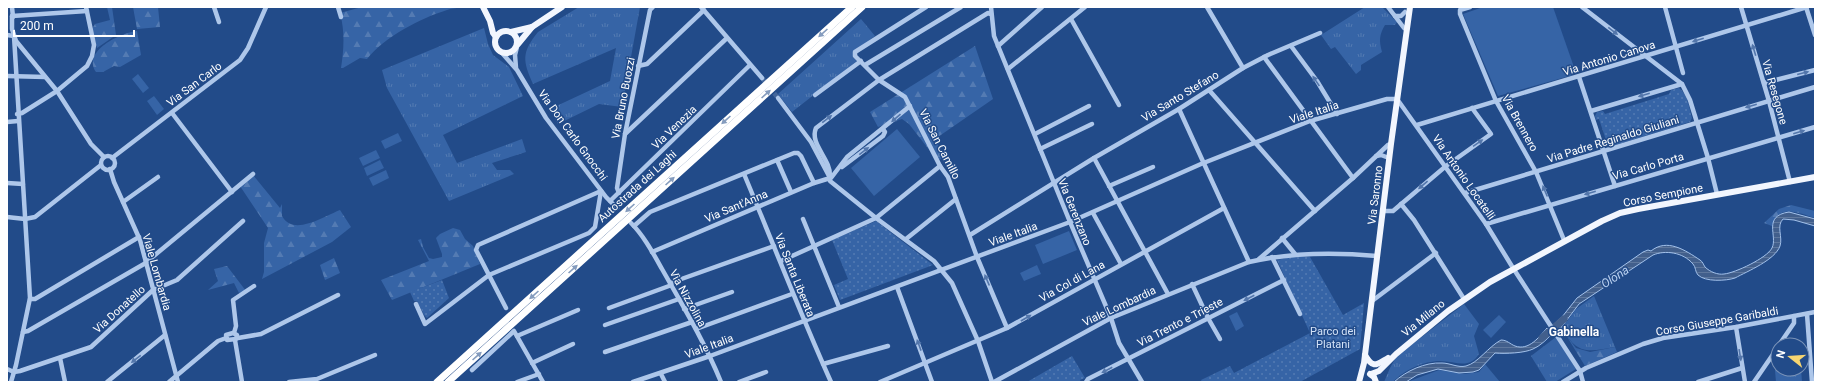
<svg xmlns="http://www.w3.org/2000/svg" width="1822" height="389" font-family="Roboto,sans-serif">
<defs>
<pattern id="grass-tufts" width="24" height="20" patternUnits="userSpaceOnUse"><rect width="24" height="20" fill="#3664a6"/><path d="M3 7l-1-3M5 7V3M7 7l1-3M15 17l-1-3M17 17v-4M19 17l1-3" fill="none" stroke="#547bb3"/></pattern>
<pattern id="forest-firs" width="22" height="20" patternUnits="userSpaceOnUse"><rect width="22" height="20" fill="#3664a6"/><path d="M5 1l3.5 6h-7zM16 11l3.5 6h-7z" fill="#547bb3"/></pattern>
<pattern id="park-dots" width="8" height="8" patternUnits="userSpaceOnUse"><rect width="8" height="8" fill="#3664a6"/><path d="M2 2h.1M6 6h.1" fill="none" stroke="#547bb3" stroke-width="1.8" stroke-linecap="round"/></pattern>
<pattern id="water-rules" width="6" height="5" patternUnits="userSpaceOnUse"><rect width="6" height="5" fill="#425f8c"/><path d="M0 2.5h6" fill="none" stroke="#5e779d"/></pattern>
</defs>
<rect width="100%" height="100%" fill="#224b89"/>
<g fill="url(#grass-tufts)">
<path d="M579 7H640L622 107 599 104 558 124 550 109 610 81 616 48 533 84C523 61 521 53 538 32Z"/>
<path d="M1365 7H1382L1397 22 1395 25H1385C1379 35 1379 41 1382 52L1361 65V70L1356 74 1335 47 1331 49 1321 35Z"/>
<path d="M861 19 875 36 854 51 853 57 857 61 792 112 778 94Z"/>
<path d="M484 28 488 44 493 55 509 67 523 96 443 135 457 163 522 139 526 152 492 163 497 170H510L514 174 449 201 387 88 382 70Z"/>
<path d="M1594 296 1615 347C1588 352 1577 355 1562 328L1576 309Z"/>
<path d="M1464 304 1479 324 1474 336 1479 354C1469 370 1456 361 1440 361 1424 361 1404 370 1393 382H1384L1390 368 1396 357Z"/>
<path d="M1556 337 1576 369 1555 382H1547L1531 356Z"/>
<path d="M1801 369 1802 382H1776L1775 370Z"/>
</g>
<g fill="url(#forest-firs)">
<path d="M107 7H112L116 35 97 48 92 29 95 24 110 20Z"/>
<path d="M133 7H158L160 27 137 29Z"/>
<path d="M362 7H463C458 8 452 8 447 10 421 18 384 37 367 59L360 58 343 68H341C344 50 345 31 340 13Z"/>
<path d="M137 31 141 55 120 67 114 66 103 72H96C82 51 120 33 137 31Z"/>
<path d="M975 46 993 99 935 139 945 158 937 160 909 124 902 119 878 127 870 112Z"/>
<path d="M253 175 280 208 282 204V216C293 237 325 216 340 210L351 227 332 242 262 279 264 272V243L268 228 240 186Z"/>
<path d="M1791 205 1815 211V218C1799 213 1778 203 1772 226L1764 223 1779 209Z"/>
<path d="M453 228 460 230 465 239 473 246 480 264 392 300 381 280 429 261 418 240 421 239 423 247 429 258 433 259 442 257V254L436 238 440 234Z"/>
<path d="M334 258 340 273 325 280 320 265Z"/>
<path d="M227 266 246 291 239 293 234 283 208 290 218 281 214 269Z"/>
<path d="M1566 335 1576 348 1590 352 1615 347 1617 352 1585 366Z"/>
</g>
<g fill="url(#park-dots)">
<path d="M1679 88C1688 95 1689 107 1692 118L1690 122 1609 147 1605 145 1603 141 1606 140 1599 119 1596 120 1595 116 1597 112 1603 111 1605 114 1669 94 1671 90Z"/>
<path d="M876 221 933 265 840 300 834 285 848 279 832 240Z"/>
<path d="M1296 256 1310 257 1343 315 1364 303 1360 349 1300 382H1202L1201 380 1230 366 1234 373 1310 333 1277 260Z"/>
<path d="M442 280 449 298 427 318 424 315 417 301H414L410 292Z"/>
<path d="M1072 356 1085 378 1080 380 1081 382H1027Z"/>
</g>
<g fill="#3664a6">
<path d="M1483 7H1553L1575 70 1573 75 1498 96 1463 14Z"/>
<path d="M138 74 149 88 143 93 132 79Z"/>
<path d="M154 96 164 109 157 115 147 101Z"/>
<path d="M897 129 920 157 874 196 851 168Z"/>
<path d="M398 133 402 141 385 149 381 141Z"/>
<path d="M376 150 380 158 363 166 359 158Z"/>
<path d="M380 160 384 168 367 176 364 168Z"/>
<path d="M386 170 389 178 373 186 369 178Z"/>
<path d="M1069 231 1077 250 1043 264 1035 245Z"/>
<path d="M1037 265 1041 274 1024 281 1020 273Z"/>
<path d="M1237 312 1244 326 1236 331 1229 316Z"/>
<path d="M1499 315 1506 322 1491 338 1483 330Z"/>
<path d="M1485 364 1500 382H1407L1439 370 1464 374 1479 372Z"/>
</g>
<g fill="url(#water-rules)" stroke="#a2c1eb">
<path d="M1789 212 1815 219V226L1794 220 1783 219C1776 226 1783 237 1780 246 1775 260 1748 271 1735 278 1726 281 1705 282 1698 275 1695 272 1696 267 1693 264 1683 252 1665 250 1653 255L1579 304 1560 329 1556 322 1562 317 1577 298 1643 252 1648 250 1651 251C1667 238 1685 250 1700 260 1703 262 1703 264 1705 267 1710 272 1718 275 1724 274 1735 273 1767 258 1772 248 1778 236 1762 216 1789 212Z"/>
<path d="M1547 328 1551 335C1546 340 1540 346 1533 349 1525 353 1505 354 1495 353L1479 370 1473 372 1459 373 1438 369 1417 375 1406 382H1394C1406 371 1425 362 1442 363 1450 363 1458 368 1466 366 1478 363 1488 347 1501 340 1507 340 1510 344 1515 346 1529 351 1539 337 1547 328Z"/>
</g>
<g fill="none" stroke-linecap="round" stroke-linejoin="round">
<path stroke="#425f8c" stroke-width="7" d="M1542 338 1564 319"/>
<path stroke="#43669b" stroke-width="4.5" stroke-dasharray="4.5 2" stroke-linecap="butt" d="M762 78 778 98"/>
<g stroke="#aec7ea" stroke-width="4.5">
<path d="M12 7 13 17"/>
<path d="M214 7 219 22"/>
<path d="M338 7 341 17"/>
<path d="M701 7 762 78"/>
<path d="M926 7 855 52V56L879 80 905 97 940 166 948 177 977 257 1007 328"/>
<path d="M991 7 994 36 1070 222 1111 318 1119 343 1142 382"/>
<path d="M1207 7 1243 68"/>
<path d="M1388 7 1404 28"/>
<path d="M1470 7 1460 10V14L1496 101 1536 172 1564 240"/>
<path d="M1582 7 1682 84 1690 100 1708 158 1717 194"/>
<path d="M1665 7 1683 73"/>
<path d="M1741 7 1769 101 1790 182"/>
<path d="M1806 7 1815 35"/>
<path d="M12 16V29L16 41 57 91 91 144 104 157"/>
<path d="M12 16 87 11"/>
<path d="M1395 16H1401L1405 12"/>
<path d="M1071 19 1119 105"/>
<path d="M7 35 14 36"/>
<path d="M998 46 1042 7"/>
<path d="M1291 46 1317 81 1337 114"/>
<path d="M502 53 517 70 546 118 606 197 617 208"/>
<path d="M1264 57 1353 178"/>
<path d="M865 65 961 7"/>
<path d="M638 66 647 64 704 10"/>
<path d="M516 68 515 55 517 47"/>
<path d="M1008 69 1085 7"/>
<path d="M7 76 45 77"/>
<path d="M1579 77 1615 186"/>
<path d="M1764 83 1815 70"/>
<path d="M1209 90 1315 211"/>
<path d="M815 95 861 61"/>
<path d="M778 98 811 142 829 176"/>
<path d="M1179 109 1249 262"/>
<path d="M1591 111 1682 84"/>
<path d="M172 113 232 192"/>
<path d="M17 114 22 113 57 91 87 66 92 56 94 45 86 7"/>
<path d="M7 122 18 121"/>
<path d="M1417 125 1807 7"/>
<path d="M625 134 727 38"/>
<path d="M1035 134 1089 106"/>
<path d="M1040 149 1092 124"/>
<path d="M1376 156 1381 155 1389 158"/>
<circle cx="108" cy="163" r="7"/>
<path d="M112 158 240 60 248 48 266 7"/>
<path d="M1094 158 1168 294"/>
<path d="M777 160 791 192"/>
<path d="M842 167 883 136 885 132 883 129"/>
<path d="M110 169 114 182 140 240 178 382"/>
<path d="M744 174C773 243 800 313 831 382"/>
<path d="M830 176C831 159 809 144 816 128L879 80 988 13 991 14"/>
<path d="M831 178 847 157 910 106"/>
<path d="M830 181 876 218 934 261 952 283 978 341 992 382"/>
<path d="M7 183 23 184"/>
<path d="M1109 186 1153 167"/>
<path d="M619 193 617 188 625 134 650 10 653 7"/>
<path d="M1465 193 1815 87"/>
<path d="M610 201 750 65"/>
<path d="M123 202 158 177"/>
<path d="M1401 204 1414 220 1464 299"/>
<path d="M1383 211H1393L1446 166 1491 134 1472 108"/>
<path d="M1093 213 1121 264"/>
<path d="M7 217 25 219 35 217 101 165"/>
<path d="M803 219 839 307"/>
<path d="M631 223C644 236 653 253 662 269 683 306 705 343 721 382"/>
<path d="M1486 224 1815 127"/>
<path d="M634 226 650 212 794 153H798L801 156 814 183"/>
<path d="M970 235 1094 158 1179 109 1243 68 1268 55 1320 33"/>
<path d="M1282 238 1295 254"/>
<path d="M906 239 956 199"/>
<path d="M652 252 814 183 827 179"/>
<path d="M1272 257 1300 314"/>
<path d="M1259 259 1353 178 1388 145 1391 144"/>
<path d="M781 261 876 218 940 166"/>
<path d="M1192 284 1208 318 1220 339"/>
<path d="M897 287 932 382"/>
<path d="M30 299H35L139 237"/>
<path d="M1372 301 1436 253"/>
<path d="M416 304 425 324 489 275 589 233 595 227 601 191"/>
<path d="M506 308 476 250 478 245 601 191"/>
<path d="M609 308 669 286 673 282 774 246"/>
<path d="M684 309 732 292"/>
<path d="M1807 314 1812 382"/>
<path d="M605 325 679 299"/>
<path d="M1736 327 1745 382"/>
<path d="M696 329 792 294"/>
<path d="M23 332 28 331 144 264 253 174"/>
<path d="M233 333 237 335 236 339 227 340 226 335Z"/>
<path d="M234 333 236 326 233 300 254 286"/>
<path d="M517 336 578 310"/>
<path d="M238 338 261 334 338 295"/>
<path d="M235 340 242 382"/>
<path d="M1779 345 1794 323V316"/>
<path d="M605 352 692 322"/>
<path d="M60 358 65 382"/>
<path d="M532 363 573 344"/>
<path d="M823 364 888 346"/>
<path d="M7 369 14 372 20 371 91 347 153 290 177 280 243 221"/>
<path d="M472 370 514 331 543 382"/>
<path d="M661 374 665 382"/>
<path d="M11 382 16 365 30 298 14 36"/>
<path d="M107 382 165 335"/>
<path d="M169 382 218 341 226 338"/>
<path d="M289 382 317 379 375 355"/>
<path d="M517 382 539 374"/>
<path d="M633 382 710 356 1070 222 1201 164 1310 121 1387 99H1397L1486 224 1513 268 1580 371 1583 382"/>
<path d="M739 382 766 372"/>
<path d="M880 382 1007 328 1224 208"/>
<path d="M994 382 1111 318 1249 262C1292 252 1334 252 1377 256"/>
<path d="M1086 382 1088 379 1284 280"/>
<path d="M1563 382 1586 368 1643 344 1663 338 1736 327 1815 312"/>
<path d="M1698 382 1742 368"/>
<path d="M1754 382 1778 347"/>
</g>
<g stroke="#f2f6fe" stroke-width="6">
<path d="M483 7 490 21 493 33 496 37"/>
<circle cx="506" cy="42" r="11"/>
<path d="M511 32 532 27"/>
<path d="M518 44 532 27 562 7"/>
<path d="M1365 355C1373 369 1376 365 1388 358"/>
<path d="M1370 374 1374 377 1376 382"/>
<path d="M1371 374 1379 371 1396 354 1448 311 1490 282 1602 221 1620 213 1638 209 1815 177"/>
<path d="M1359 382 1364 363 1391 144 1410 7"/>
</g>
<g stroke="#fff" stroke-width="7">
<path d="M437 382 852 7"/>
<path d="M448 382 862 7"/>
</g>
</g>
<defs><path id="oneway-solid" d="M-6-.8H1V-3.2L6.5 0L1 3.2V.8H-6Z"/></defs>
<g fill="#5376ab">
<use href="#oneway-solid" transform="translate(1613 31) rotate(38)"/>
<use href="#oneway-solid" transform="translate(1698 40) rotate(163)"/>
<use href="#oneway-solid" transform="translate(1754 50) rotate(-107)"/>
<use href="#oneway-solid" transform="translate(1803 73) rotate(-14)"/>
<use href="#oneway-solid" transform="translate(1316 81) rotate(-124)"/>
<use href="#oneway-solid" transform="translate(1644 95) rotate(164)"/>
<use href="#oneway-solid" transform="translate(1751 106) rotate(164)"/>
<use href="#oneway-solid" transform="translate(896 118) rotate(139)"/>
<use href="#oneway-solid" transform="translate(827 119) rotate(-37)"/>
<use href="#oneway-solid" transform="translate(1799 132) rotate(-16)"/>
<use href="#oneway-solid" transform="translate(1478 143) rotate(-35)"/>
<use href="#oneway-solid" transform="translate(864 151) rotate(-38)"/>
<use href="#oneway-solid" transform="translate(1423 185) rotate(140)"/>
<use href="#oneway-solid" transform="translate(1545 191) rotate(-113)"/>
<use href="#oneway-solid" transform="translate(1590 193) rotate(164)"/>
<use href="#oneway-solid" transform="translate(987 280) rotate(-113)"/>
<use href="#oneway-solid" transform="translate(1249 298) rotate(153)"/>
<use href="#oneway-solid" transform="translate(1026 318) rotate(-30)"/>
<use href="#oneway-solid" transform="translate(919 345) rotate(-110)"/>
<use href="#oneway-solid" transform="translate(1740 355) rotate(81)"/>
<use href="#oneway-solid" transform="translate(136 359) rotate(142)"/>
<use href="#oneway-solid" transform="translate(1107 370) rotate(152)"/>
</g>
<g fill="#859cbe">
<use href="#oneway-solid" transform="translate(823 33) rotate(138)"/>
<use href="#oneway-solid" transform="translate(766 94) rotate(-42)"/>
<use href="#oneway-solid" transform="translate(726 120) rotate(138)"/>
<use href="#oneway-solid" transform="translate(670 181) rotate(-42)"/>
<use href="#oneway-solid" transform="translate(630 208) rotate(138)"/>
<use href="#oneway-solid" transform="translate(573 269) rotate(-42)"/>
<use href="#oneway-solid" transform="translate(534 295) rotate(138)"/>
<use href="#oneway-solid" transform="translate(477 356) rotate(-42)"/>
</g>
<g text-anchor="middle" stroke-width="3" stroke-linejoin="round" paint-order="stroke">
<g font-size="11" fill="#fff" stroke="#224b89">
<text transform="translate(1609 58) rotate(-17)" y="4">Via Antonio Canova</text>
<text transform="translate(194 84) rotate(-37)" y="4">Via San Carlo</text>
<text transform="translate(1775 92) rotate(74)" y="4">Via Resegone</text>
<text transform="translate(1180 96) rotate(-31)" y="4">Via Santo Stefano</text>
<text transform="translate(623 98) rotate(-79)" y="4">Via Bruno Buozzi</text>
<text transform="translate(1314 112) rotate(-18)" y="4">Viale Italia</text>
<text transform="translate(1520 123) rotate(61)" y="4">Via Brennero</text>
<text transform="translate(674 127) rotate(-44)" y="4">Via Venezia</text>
<text transform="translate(573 135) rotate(54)" y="4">Via Don Carlo Gnocchi</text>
<text transform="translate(1613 139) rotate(-17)" y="4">Via Padre Reginaldo Giuliani</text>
<text transform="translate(940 144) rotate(63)" y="4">Via San Camillo</text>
<text transform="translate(1648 166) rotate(-16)" y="4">Via Carlo Porta</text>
<text transform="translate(1464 177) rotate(55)" y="4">Via Antonio Locatelli</text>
<text transform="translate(637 186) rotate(-42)" y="4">Autostrada dei Laghi</text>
<text transform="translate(1375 195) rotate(-83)" y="4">Via Saronno</text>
<text transform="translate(1663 195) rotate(-11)" y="4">Corso Sempione</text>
<text transform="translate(736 206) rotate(-23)" y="4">Via Sant'Anna</text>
<text transform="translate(1075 212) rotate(68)" y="4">Via Gerenzano</text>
<text transform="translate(1013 234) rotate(-20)" y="4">Viale Italia</text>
<text transform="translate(157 272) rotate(74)" y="4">Viale Lombardia</text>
<text transform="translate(795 275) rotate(68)" y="4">Via Santa Liberata</text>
<text transform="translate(1072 281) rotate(-29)" y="4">Via Col di Lana</text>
<text transform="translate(688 298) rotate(61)" y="4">Via Nizzolina</text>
<text transform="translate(1119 306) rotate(-25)" y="4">Viale Lombardia</text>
<text transform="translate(119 309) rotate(-42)" y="4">Via Donatello</text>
<text transform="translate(1423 318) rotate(-39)" y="4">Via Milano</text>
<text transform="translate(1717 321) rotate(-10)" y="4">Corso Giuseppe Garibaldi</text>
<text transform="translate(1180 322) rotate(-27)" y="4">Via Trento e Trieste</text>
<text transform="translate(709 346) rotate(-20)" y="4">Viale Italia</text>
</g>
<g font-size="11" fill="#d3e2f7" stroke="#224b89">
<text x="1333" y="335">Parco dei<tspan x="1333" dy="13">Platani</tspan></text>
</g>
<g font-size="12" font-style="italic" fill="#bad1f1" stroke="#224b89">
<text transform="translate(1615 277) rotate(-33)" y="4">Olona</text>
</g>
<g font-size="12" font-weight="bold" fill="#fff" stroke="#224b89">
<text x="1574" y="336">Gabinella</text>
</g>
</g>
<rect width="1822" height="389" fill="none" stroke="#ffffff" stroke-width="16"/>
<g transform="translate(1790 357) rotate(287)"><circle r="19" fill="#224b89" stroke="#7a93b8"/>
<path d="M0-3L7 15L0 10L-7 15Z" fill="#f6d571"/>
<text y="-6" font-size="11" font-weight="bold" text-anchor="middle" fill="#ffffff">N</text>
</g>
<path d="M14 30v6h120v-6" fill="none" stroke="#ffffff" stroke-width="2"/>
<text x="20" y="30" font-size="12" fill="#ffffff" stroke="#224b89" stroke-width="3" paint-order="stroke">200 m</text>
</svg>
